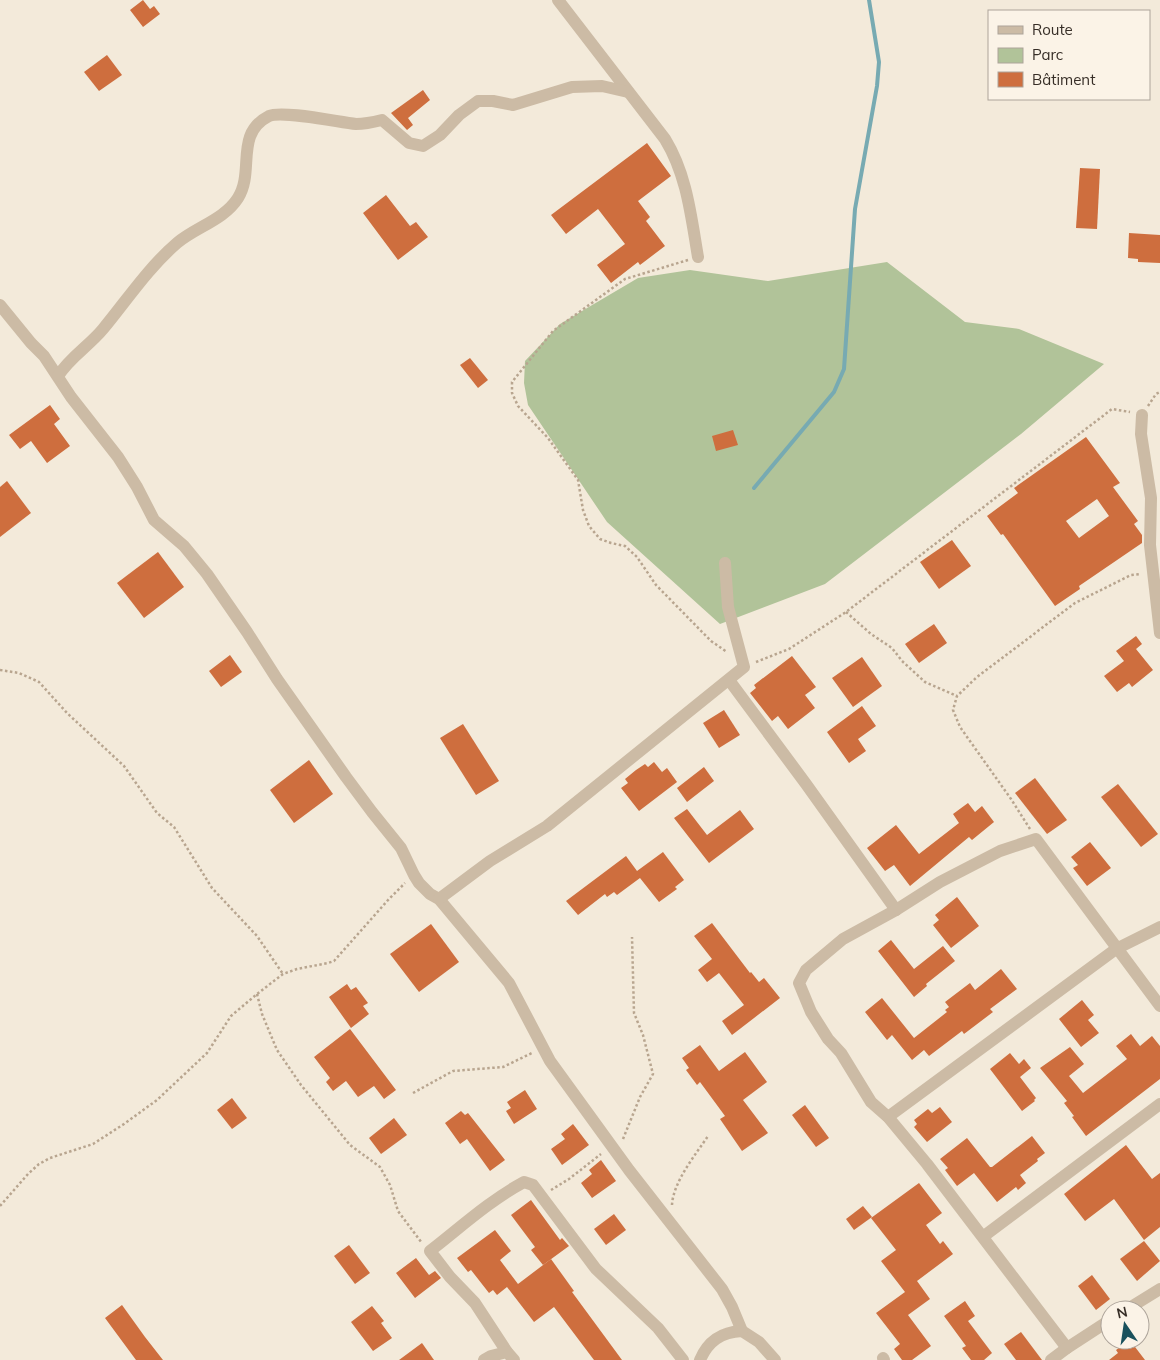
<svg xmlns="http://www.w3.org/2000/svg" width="1160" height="1360" font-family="Mulish,sans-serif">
<rect width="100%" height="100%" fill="#f3eada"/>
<path fill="#b1c399" d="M887 262 965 322 1019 329 1104 364 1021 434 825 584 720 624 607 522 528 405 524 383 525 361 560 324 638 278 690 270 768 281Z"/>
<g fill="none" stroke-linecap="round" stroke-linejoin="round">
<path stroke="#77aab2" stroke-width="4" d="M754 488 834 392 844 369 855 209 877 86 879 62 869 0"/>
</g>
<g fill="#ce6e3e" fill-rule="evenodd">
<path d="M143 0 150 9 154 6 160 14 143 27 130 10Z"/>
<path d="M107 55 122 75 99 91 84 72Z"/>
<path d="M423 90 430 100 408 118 413 125 407 130 391 113Z"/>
<path d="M647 143 671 176 638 201 650 217 646 221 665 246 640 265 638 262 611 283 597 265 625 244 598 209 566 234 551 215Z"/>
<path d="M1080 168 1100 169 1097 229 1076 228Z"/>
<path d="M386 195 410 226 416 222 428 237 398 260 363 213Z"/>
<path d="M1129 233 1160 235V263L1138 262V259L1128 258Z"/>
<path d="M470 358 488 380 478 388 460 365Z"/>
<path d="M50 405 60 419 54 424 70 446 47 463 31 441 20 449 9 435Z"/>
<path d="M733 430 738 445 716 451 712 436Z"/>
<path d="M1086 437 1120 483 1113 487 1138 521 1134 524 1142 535V543L1079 586 1080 589 1055 606 1003 534 1001 535 987 516 1018 493 1014 488ZM1097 499 1109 516 1079 538 1066 521Z"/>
<path d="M7 481 31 513 0 537V487Z"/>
<path d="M952 540 971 566 939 589 920 562Z"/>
<path d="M158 552 184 587 144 618 117 583Z"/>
<path d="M934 624 947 643 919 663 905 644Z"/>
<path d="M1136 636 1142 644 1136 649 1153 670 1132 687 1129 683 1117 692 1104 676 1124 661 1116 651Z"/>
<path d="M230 655 242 672 221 687 209 671Z"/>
<path d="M792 656 816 687 805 695 815 708 788 729 778 716 772 721 750 693 756 688 754 685Z"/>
<path d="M862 657 882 686 853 707 832 678Z"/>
<path d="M862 706 876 726 858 739 866 751 849 763 827 732Z"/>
<path d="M724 710 740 735 719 748 703 723Z"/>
<path d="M463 724 499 781 476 795 440 738Z"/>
<path d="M309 760 333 794 294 823 270 790Z"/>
<path d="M654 762 662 772 667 768 677 782 639 811 621 788 628 783 625 779 636 770 645 764 648 767Z"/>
<path d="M704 767 714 781 687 802 677 788Z"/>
<path d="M1035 778 1067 820 1047 834 1015 793Z"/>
<path d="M1118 784 1158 834 1141 847 1101 797Z"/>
<path d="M968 803 975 812 982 806 994 822 972 840 969 837 910 886 894 865 885 871 867 848 896 825 919 854 959 823 953 814Z"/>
<path d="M687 809 707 835 740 810 754 829 709 863 674 818Z"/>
<path d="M1090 842 1111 868 1087 886 1073 868 1078 865 1071 857Z"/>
<path d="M663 852 684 880 675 887 677 889 659 902 640 878 617 895 614 892 607 897 605 894 578 915 566 901 626 856 637 871Z"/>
<path d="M957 897 979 926 951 948 933 925 939 920 935 915Z"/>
<path d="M712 923 750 973 751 972 759 982 764 978 780 998 732 1035 722 1021 744 1005 719 973 707 982 698 970 712 959 694 936Z"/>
<path d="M431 924 459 962 419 992 390 954Z"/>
<path d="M891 940 914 969 943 946 955 961 926 984 927 986 914 997 878 951Z"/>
<path d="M1001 969 1017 989 990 1009 993 1012 964 1034 962 1031 929 1056 924 1050 912 1060 892 1035 887 1040 865 1012 882 998 914 1038 947 1012 945 1010 949 1007 945 1002 970 983 975 990Z"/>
<path d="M347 984 351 990 356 987 368 1003 363 1006 369 1014 351 1028 329 997Z"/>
<path d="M1082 1000 1094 1015 1088 1020 1099 1033 1081 1047 1059 1019Z"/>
<path d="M350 1029 396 1090 384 1099 374 1086 358 1097 346 1081 333 1091 326 1082 330 1078 314 1057Z"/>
<path d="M1131 1034 1140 1046 1152 1036 1160 1046V1079L1086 1136 1072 1117 1074 1116 1064 1103 1067 1101 1040 1068 1070 1047 1084 1064 1069 1076 1083 1093 1127 1059 1116 1046Z"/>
<path d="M700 1045 719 1071 745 1052 767 1082 743 1100 768 1133 742 1151 720 1119 725 1116 700 1082 697 1085 686 1070 689 1068 682 1058Z"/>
<path d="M1010 1053 1019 1064 1024 1059 1031 1068 1020 1077 1036 1098 1034 1100 1035 1101 1022 1111 990 1069Z"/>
<path d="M525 1090 537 1109 514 1124 506 1111 511 1108 507 1102Z"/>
<path d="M232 1098 247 1118 232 1129 217 1110Z"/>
<path d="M805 1105 829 1138 816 1147 792 1115Z"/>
<path d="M940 1107 952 1122 927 1142 914 1127 917 1124 914 1120 928 1109 932 1113Z"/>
<path d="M461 1111 465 1115 468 1113 505 1160 490 1171 467 1139 460 1144 445 1123Z"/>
<path d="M394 1118 407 1135 381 1154 369 1138Z"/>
<path d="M573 1124 589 1145 562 1165 551 1149 565 1139 561 1134Z"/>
<path d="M1032 1136 1045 1153 1037 1159 1038 1161 1020 1175 1026 1183 1018 1190 1016 1187 997 1202 974 1173 957 1186 945 1170 948 1168 940 1159 967 1138 990 1167H992Z"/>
<path d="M1126 1145 1152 1179 1160 1173V1227L1144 1240 1114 1199 1085 1221 1064 1194Z"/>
<path d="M601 1160 616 1181 592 1198 581 1183 592 1174 589 1170Z"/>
<path d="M919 1183 942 1213 926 1225 940 1244 943 1241 953 1254 917 1281 930 1299 908 1315 931 1346 912 1360H902L894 1349 900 1344 876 1313 905 1292 881 1261 896 1250 871 1218Z"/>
<path d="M531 1200 560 1240 562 1238 569 1246 543 1265 531 1250 535 1247 511 1215Z"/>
<path d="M863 1206 872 1217 854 1230 846 1219Z"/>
<path d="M614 1214 626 1230 606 1245 594 1229Z"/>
<path d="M495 1230 511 1251 500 1260 518 1284 551 1259 574 1291 572 1292 622 1360H594L554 1307 534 1322 507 1287 497 1295 493 1290 489 1293 471 1270 468 1272 457 1258Z"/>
<path d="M1144 1241 1160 1261 1137 1281 1120 1259Z"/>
<path d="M349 1245 370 1273 355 1284 334 1256Z"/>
<path d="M416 1258 429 1275 435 1271 441 1278 415 1298 396 1273Z"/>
<path d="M1092 1275 1110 1299 1096 1310 1078 1286Z"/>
<path d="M965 1301 975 1316 968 1321 992 1353 984 1360H971L962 1348 966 1346 944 1316Z"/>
<path d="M122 1305 145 1337 163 1360H136L105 1318Z"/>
<path d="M372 1306 384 1321 381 1323 392 1338 373 1351 351 1322Z"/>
<path d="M1021 1332 1042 1360H1016L1004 1344Z"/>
<path d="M422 1343 434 1360H399Z"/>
<path d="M1126 1343 1128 1346 1132 1343 1145 1360H1109L1118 1353 1116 1350Z"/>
</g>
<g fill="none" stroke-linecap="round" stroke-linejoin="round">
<g stroke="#b8a58f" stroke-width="2.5" stroke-dasharray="2.5 2.5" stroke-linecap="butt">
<path d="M688 260 625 279 553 331 512 382V393L518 406 548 438 578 480 583 510 589 526 600 539 611 543 625 546 637 557 656 585 711 641 727 652"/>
<path d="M1148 406 1156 394 1160 392"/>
<path d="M846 612 871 634 892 648 902 661 925 682 957 696"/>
<path d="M756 662 789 649 846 612 1112 409 1130 412"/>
<path d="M0 670 19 673 39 682 67 713 124 766 157 813 174 827 212 888 257 936 283 974"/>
<path d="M1030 829 1011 799 960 727 953 710 957 696 977 677 1075 603 1131 575 1141 574"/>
<path d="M257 994 262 1014 277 1050 301 1085 350 1145 380 1167 390 1185 398 1211 422 1243"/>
<path d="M413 1093 453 1071 503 1067 532 1053"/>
<path d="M623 1139 640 1097 653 1074 643 1035 634 1013 632 937"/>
<path d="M551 1190 569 1179 601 1154"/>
<path d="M672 1205C673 1182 696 1154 708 1136"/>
<path d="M0 1206 28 1174 39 1164 50 1158 93 1144 124 1124 157 1100 207 1053 231 1016 257 994 283 974 297 969 328 963 334 961 389 899 405 883"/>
</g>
<g stroke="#ccbba5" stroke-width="12">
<path d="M558 0 665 139C687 175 691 216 698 257"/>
<path d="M0 305 31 343 44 356 71 397 118 457 137 487 154 520 184 546 207 574 247 632 277 679 346 777 372 812 401 848 414 875 419 883 430 894 439 899 509 983 550 1061 629 1170 722 1289 732 1307 742 1331 759 1342 775 1360"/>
<path d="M58 376C70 357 89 346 103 329 127 300 148 268 177 243 196 227 224 220 238 198 255 171 234 134 269 116 282 110 338 122 356 124 364 124 374 122 382 120L409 143 423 146 440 135 459 115 478 101H493L513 105 572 87 602 86 628 92"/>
<path d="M1142 415 1141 434 1151 498 1150 545 1160 633"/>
<path d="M729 680 806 784 896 910"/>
<path d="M439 899 490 861 547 826 744 667 728 607 725 563"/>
<path d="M888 1117 1116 949 1160 927"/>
<path d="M984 1236 1160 1104"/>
<path d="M1126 1310 1160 1289"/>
<path d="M1067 1348 927 1164 888 1117 871 1102 841 1053 828 1039 811 1012 799 983 806 970 843 939 896 910 940 882 1000 851 1036 839 1160 1006"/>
<path d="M507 1352 475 1303 450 1277 430 1251C461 1227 489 1201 524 1182L533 1185 596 1269 658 1328 683 1360"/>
<path d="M883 1358 884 1360"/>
<path d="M484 1360 491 1356 507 1352 514 1360"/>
<path d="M700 1360C708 1341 721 1332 742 1331"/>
<path d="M1051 1360 1067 1348 1110 1320"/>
</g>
</g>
<rect x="988" y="10" width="162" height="90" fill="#fbf3e7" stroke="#ada49a"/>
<rect x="998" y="26" width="25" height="8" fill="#ccbba5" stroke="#ada49a"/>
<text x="1032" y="35" font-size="15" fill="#372e27">Route</text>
<rect x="998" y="48" width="25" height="15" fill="#b1c399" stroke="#ada49a"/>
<text x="1032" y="60" font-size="15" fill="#372e27">Parc</text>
<rect x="998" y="72" width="25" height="15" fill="#ce6e3e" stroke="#ada49a"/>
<text x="1032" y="85" font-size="15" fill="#372e27">Bâtiment</text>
<g transform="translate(1125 1325) rotate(347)"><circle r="24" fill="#fbf3e7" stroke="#ada49a"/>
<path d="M0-4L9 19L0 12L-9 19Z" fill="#1a515c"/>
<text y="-8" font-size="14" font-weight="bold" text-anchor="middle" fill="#372e27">N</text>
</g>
</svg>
